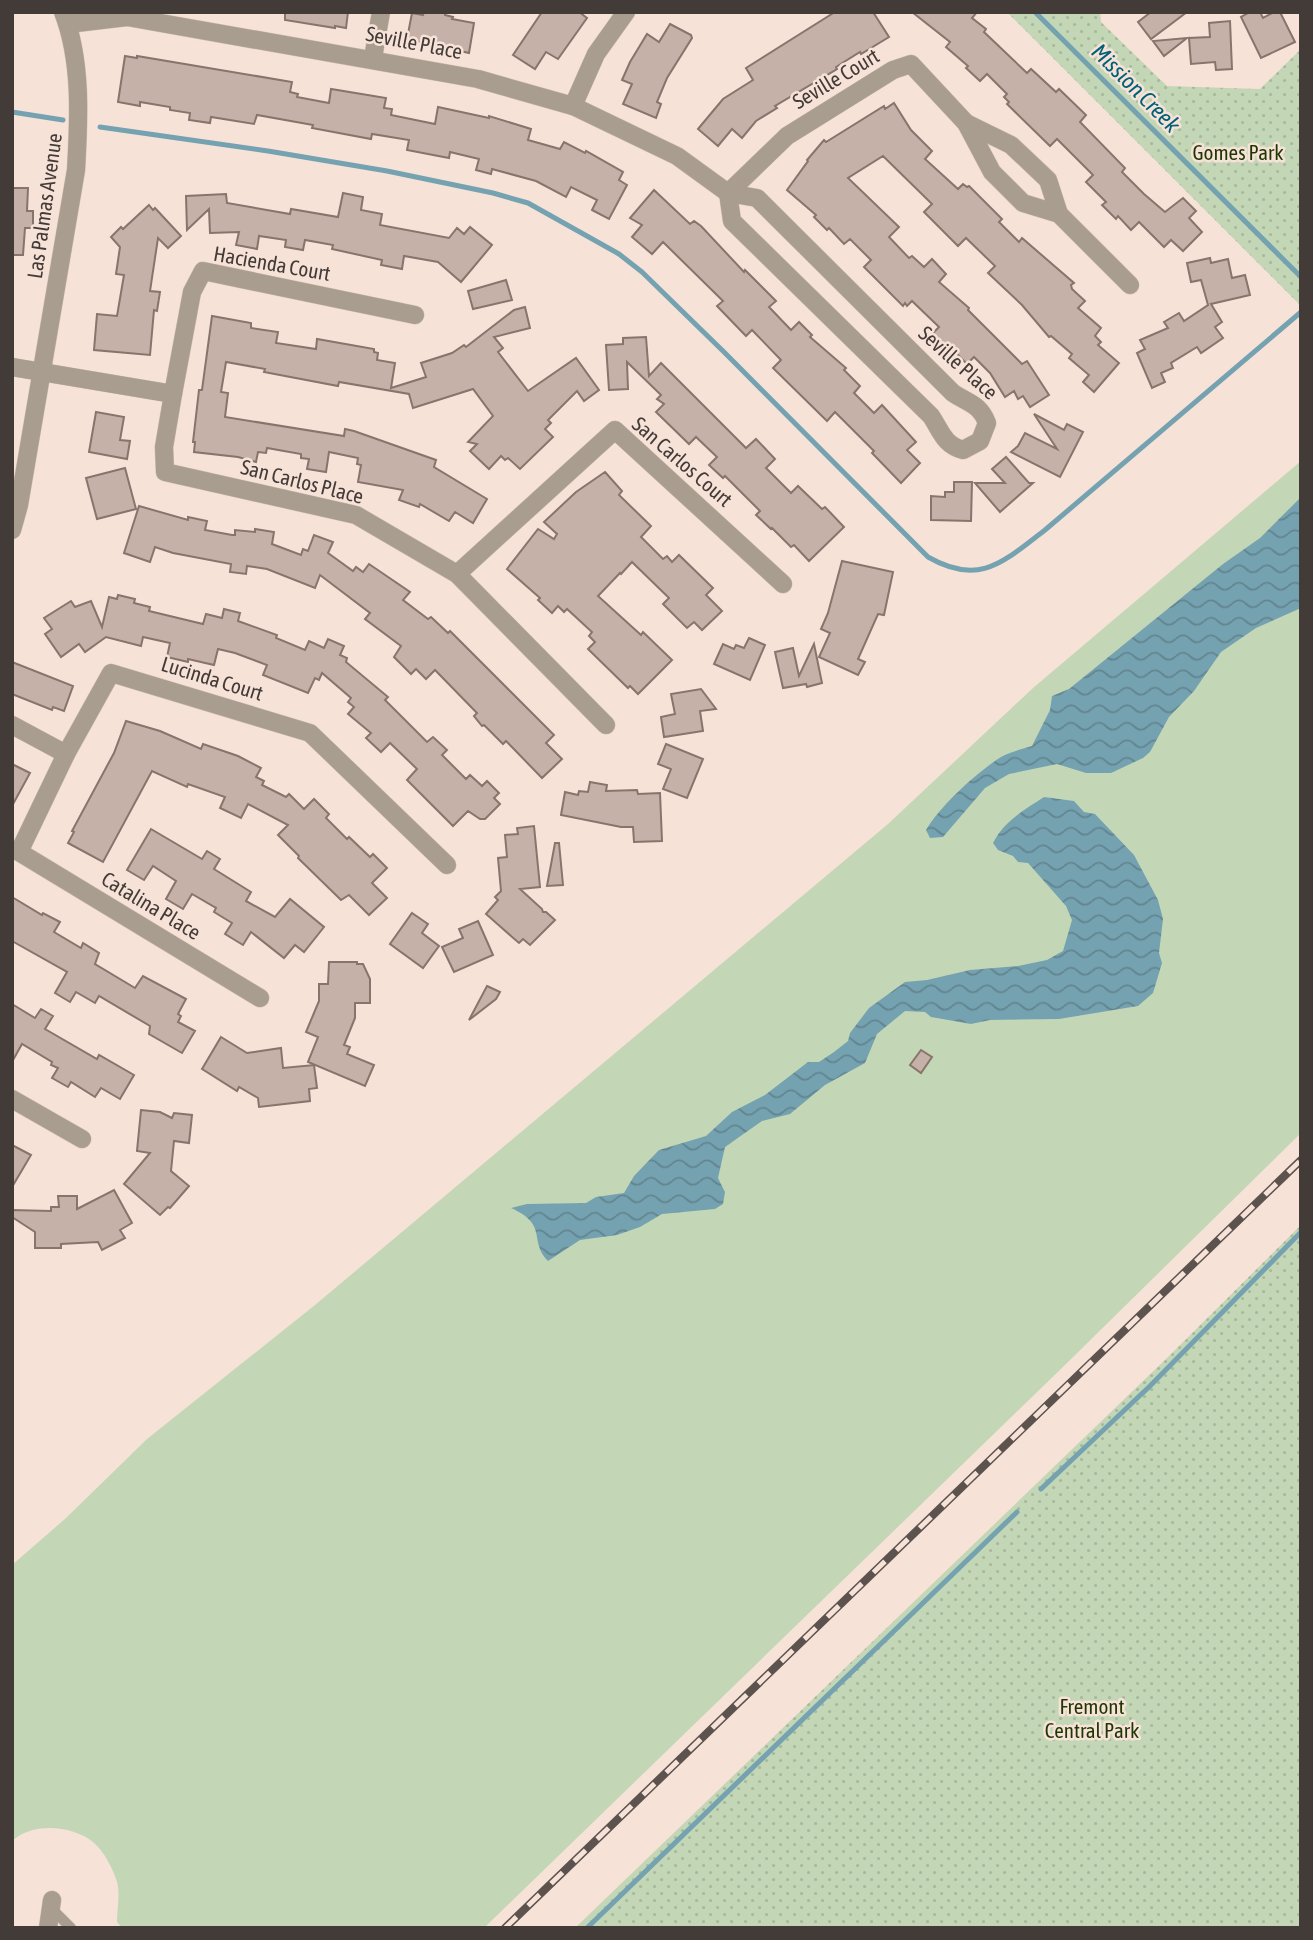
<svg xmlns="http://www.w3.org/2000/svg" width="1313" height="1940" font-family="'Asap Condensed',sans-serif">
<defs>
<pattern id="park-dots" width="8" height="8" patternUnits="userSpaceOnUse" patternTransform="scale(1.75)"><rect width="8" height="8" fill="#c3d7b6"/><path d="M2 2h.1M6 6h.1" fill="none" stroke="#a9b99d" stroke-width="1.8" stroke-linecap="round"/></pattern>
<pattern id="water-waves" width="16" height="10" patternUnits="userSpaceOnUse" patternTransform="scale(1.75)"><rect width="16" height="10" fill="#75a2b0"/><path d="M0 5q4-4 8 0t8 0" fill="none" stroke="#628590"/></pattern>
</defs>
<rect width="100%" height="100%" fill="#f7e2d8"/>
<path fill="#c3d7b6" d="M1301 461V1133L1066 1364 484 1928H122L117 1922C117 1909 121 1891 116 1879 112 1867 103 1850 93 1842 72 1825 32 1822 12 1841V1565L66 1518 147 1439 315 1305 888 824 1033 688Z"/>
<g fill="url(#park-dots)">
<path d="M1007 12H1100L1101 22 1167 86 1260 89 1301 49V306Z"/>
<path d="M1301 1225V1928H575L1168 1357Z"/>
</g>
<g fill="url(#water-waves)">
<path d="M1301 497V608L1256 628 1221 652 1194 691 1169 717 1150 752 1143 758 1111 773H1086L1057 764 1009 774 985 788 943 837 930 838 926 830C941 805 976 773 1001 757 1010 752 1022 749 1032 746L1050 710 1052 696 1069 689 1223 564 1260 538Z"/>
<path d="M1044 797 1074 801 1084 812 1095 814 1134 855 1158 900 1163 919 1159 953 1162 963 1153 993 1138 1006 1059 1019 990 1020 971 1024 931 1017 925 1012 905 1011 877 1034 865 1063 825 1085 790 1114 762 1121 725 1147 718 1178 725 1192 723 1204 715 1209 662 1214 640 1227 617 1235 580 1240 548 1261C528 1240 549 1225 511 1208L527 1204 586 1203 596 1197 624 1193 634 1176 659 1150 706 1136 732 1112 765 1095 808 1062H819L834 1052 848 1041 850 1033 869 1008 905 982 927 980 970 970 1018 966 1047 960 1063 951 1072 920 1066 906 1028 863 1018 862 1013 856 998 850 993 843C1004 821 1024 810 1044 797Z"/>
</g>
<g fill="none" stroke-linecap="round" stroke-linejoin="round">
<g stroke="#75a2b0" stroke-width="5">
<path d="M1035 12 1301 277"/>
<path d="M12 112 63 120"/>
<path d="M100 127 268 151 387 171 493 193 528 203 619 254 642 272 724 352 928 557C980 587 1004 561 1045 530L1301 312"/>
<path d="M1041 1489 1150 1386 1301 1232"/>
<path d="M587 1928 1017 1512"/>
</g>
</g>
<g fill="#c6b1a8" stroke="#87746c" stroke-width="2">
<path d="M285 12H348L346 28 335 26V28L285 20Z"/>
<path d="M424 12H445V15L453 17 452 19 474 23 469 53 407 39 412 13 423 15Z"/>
<path d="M542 12H579L587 18 558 59 546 52 535 69 513 55Z"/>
<path d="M835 12H873L889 37 861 54 860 52 836 67 837 69 775 106 777 108 756 121 742 138 732 129 718 146 698 129 723 99 753 80 746 68Z"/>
<path d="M912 12H977L972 18 986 29 984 32 1027 73 1031 69 1056 92 1059 89 1086 115 1080 122 1125 168 1122 172 1144 194 1165 212 1183 198 1196 211 1189 218 1202 232 1183 251 1171 240 1164 247 1139 222 1131 230 1118 216 1116 219 1102 205 1106 202 1086 182 1093 175 1057 139 1050 146 1007 104 1009 102 1004 97 1007 94 987 74 980 81 966 68 968 66 946 47 950 42Z"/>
<path d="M1151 12H1187L1151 39 1138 22Z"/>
<path d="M1250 12H1260L1263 18 1274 12H1280L1295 42 1261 58 1241 17Z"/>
<path d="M1230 21 1232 69 1216 70 1215 62 1191 64 1189 38 1210 37 1209 23Z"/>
<path d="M670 24 691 35 692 38 667 78 657 102 661 104 656 118 623 104 632 84 622 80 630 62 647 34 659 42Z"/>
<path d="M1187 38 1164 56 1153 41Z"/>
<path d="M125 56 137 58V56L292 82 290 92 298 94 297 97 329 103 331 89 386 98 384 108 392 109 391 115 435 124 438 107 489 118V116L531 129 528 140 560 149 564 142 585 153 586 151 623 172 619 180 627 185 609 219 592 210 597 200 571 187 566 197 536 181 492 169 491 174 476 170 479 159 450 152 449 158 407 150 409 140 372 134 371 139 312 128 313 125 257 115 254 124 211 117 210 123 189 120 190 113 170 110V107L140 102V106L118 102Z"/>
<path d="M894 103 911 130 932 151 925 159 958 189 963 184 967 187 969 186 1002 219 999 222 1019 242 1022 238 1074 283 1071 285 1072 289 1085 301 1078 308 1101 328 1095 336 1101 342 1098 345 1119 363 1094 392 1083 382 1089 375 1069 358 1072 354 1051 336 1049 337 1022 305 988 273 995 266 966 238 958 246 924 212 932 204 883 156 848 178 899 227 889 237 909 258 912 256 924 267 932 259 946 274 939 282 969 308 968 310 1022 364 1027 361 1049 395 1030 407 1023 396 1018 399 1014 391 1005 397 990 373 974 357 967 364 948 345 945 348 932 334 939 327 912 301 907 306 905 303 903 306 864 267 871 260 850 239 844 244 829 228 827 230 814 217 816 215 787 190 808 161 807 160 824 140 826 142 884 106 885 109Z"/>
<path d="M12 188H28L27 211H33V228H25L23 255H12Z"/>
<path d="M654 190 690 224 694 221 701 226 744 272 745 270 776 301 769 307 791 330 799 322 812 335 810 337 846 368 844 370 860 386 854 393 874 413 882 405 916 442 907 450 920 463 901 483 872 453 874 451 835 412 827 421 773 368 781 360 752 330 746 336 717 306 723 301 663 242 652 254 632 237 642 225 630 218Z"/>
<path d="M343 193 363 197 361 210 382 214 380 225 449 238 457 228 464 234 470 227 492 245 461 282 438 262 404 256 402 269 381 265 382 260 332 249 333 245 305 240 303 250 285 247 286 240 259 236 257 249 236 245 239 232 210 233 209 209 187 230 186 196 226 194 227 203 290 214 291 209 338 217Z"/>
<path d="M149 205 153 210 155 208 181 236 168 248 158 238 150 291 160 292 157 311 154 310 150 355 94 350 97 314 117 316 124 275 116 274 120 247 111 237 121 227 123 229Z"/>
<path d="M1210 258 1211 263 1228 259 1232 278 1245 275 1250 295 1211 304 1222 322 1215 327 1223 338 1201 353 1197 347 1171 363 1173 368 1161 373 1165 382 1152 388 1137 353 1145 349 1140 340 1168 328 1164 322 1179 313 1184 321 1208 305 1201 280 1191 282 1187 263Z"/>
<path d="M506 280 512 300 473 309 468 291Z"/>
<path d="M525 307 530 328 494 337 503 348 498 352 528 391 576 358 599 390 584 401 577 391 548 420 551 423 545 429 553 437 520 469 508 458 505 460 501 456 489 469 470 451 477 444 468 442 493 416 473 389 413 408 409 394 339 382 338 386 264 372 265 369 226 362 221 392 228 393 225 417 344 436 345 429 354 431 436 460 434 467 487 499 473 523 455 512 449 521 420 504 419 507 399 500 403 490 358 482 361 465 357 464 358 458 329 452 326 472 307 469 309 459 301 458V454L267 448 266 453 258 452 256 462 238 457 194 452 195 442H193L199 390H202L212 316 251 323V328L278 332 276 343 316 349 317 339 374 349V352L378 353 377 360 395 363 391 388 426 377 421 363 452 353 464 345 466 347 514 310Z"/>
<path d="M646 337 649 376 661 363 746 448 756 439 775 459 766 468 791 493 798 486 822 509 825 507 844 527 809 561 794 545 791 547 772 528 771 529 756 515 760 511 725 476 723 478 709 465 717 457 696 437 689 444 656 412 664 404 657 399 661 395 627 362 628 389 609 390 606 345 623 344V338Z"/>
<path d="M96 412 124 417 120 440 130 441 127 459 89 452Z"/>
<path d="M1034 414 1064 430 1067 424 1083 432 1060 477 1011 452 1018 446 1025 433 1057 449Z"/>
<path d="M1006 457 1029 483H1033L1000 512 975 483H1005L992 469Z"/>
<path d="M125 468 136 509 97 519 86 478Z"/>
<path d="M605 472 622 491 619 495 651 526 641 537 663 559 667 556 672 562 679 555 713 588 706 595 722 611 702 630 694 622 687 628 663 604 669 598 632 562 621 574 620 573 598 596 641 635 643 632 672 660 638 694 630 686 628 688 588 649 595 642 589 636 592 632 567 609 564 612 558 606 552 613 538 600 540 598 507 569 538 529 554 539 557 534 544 522 576 492Z"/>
<path d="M954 482H972L971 521 931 520V496L945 497V492H954Z"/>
<path d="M139 506 188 520V517L207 521 205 530 232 535H235V530L255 532V529L274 532 272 544 301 555 303 549 308 551 314 535 333 542 328 553 353 571 356 567 363 572 369 564 410 592 403 600 428 619 431 617 448 633 450 631 554 735 546 743 562 759 542 778 506 741 503 744 484 725 482 726 474 716 477 713 435 670 426 679 416 669 411 674 394 657 401 646 365 619 370 613 320 575 315 588 267 569 247 566 246 574 230 572 231 564 173 553 155 547 150 562 124 553Z"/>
<path d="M842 561 893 572 884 615 878 614 858 659 865 662 858 675 819 657 830 633 821 629 828 613Z"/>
<path d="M118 595 135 599 134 603 150 607 149 611 203 624 206 614 222 618 224 609 240 613 238 621 277 635 276 638 305 650 309 641 324 648 328 639 344 646 340 655 347 658 346 662 388 697 385 700 427 742 433 737 447 750 442 755 466 779 470 775 482 786 487 781 499 793 494 798 500 804 485 819H480L468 811 453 826 407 780 417 769 390 743 381 752 366 738 371 733 348 714 354 707 348 702 351 698 322 673 319 680 315 678 308 693 263 675 267 665 235 653 218 649 214 665 188 659V662L167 657 170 643 143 637 141 646 106 637 85 652 79 644 61 657 45 634 52 629 44 618 71 601 75 607 91 601 102 627 109 597 117 599Z"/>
<path d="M749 638 765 645 750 680 714 664 723 644 734 649 736 645 744 648Z"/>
<path d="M814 644 822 683 807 687 806 684 783 688 775 652 793 648 799 676Z"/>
<path d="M12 662 73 686 64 711 53 707 52 710 12 694Z"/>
<path d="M701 689 716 709 700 711 703 731 664 737 661 717 675 714 671 694Z"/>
<path d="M126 721 160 731 201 749 203 744 238 756 261 768 256 777 264 781 262 785 286 797 289 794 304 809 314 799 329 814 326 818 347 839 349 837 370 857 373 854 387 868 372 883 387 898 369 915 349 895 341 900 298 858 299 856 278 835 288 825 248 804 241 818 220 808 225 797 188 784 187 787 152 771 103 862 68 843 74 832 72 831 114 753Z"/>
<path d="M666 744 703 759 687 798 663 789 671 769 658 764Z"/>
<path d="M12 764 30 773 12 806Z"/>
<path d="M590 782 607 785 606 791 637 790 638 794 660 793 662 841 634 842 633 827H621L561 815 565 792 578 795 579 791 588 792Z"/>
<path d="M534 826 540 887 520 889 542 909 543 912H546L555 920 530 945 523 939 519 943 486 914 498 900 495 897 501 891 498 858 507 857 505 835 518 834 517 828Z"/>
<path d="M151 829 202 859 207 851 220 859 214 869 251 892 246 901 275 917 290 899 324 927 304 952 295 945 284 958 251 932 243 945 225 934 232 923 214 912 216 908 192 894 183 909 166 899 176 881 153 866 144 880 127 870Z"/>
<path d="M555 843H559L563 885 547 886Z"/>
<path d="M12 897 42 915 43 913 60 922 54 932 81 948 83 943 99 953 95 964 135 988 143 976 186 999 178 1014 181 1016 178 1022 195 1031 182 1053 149 1034 150 1026 99 996 95 1003 76 992 70 1002 55 993 67 972 12 941Z"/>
<path d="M412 913 428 924 422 933 439 946 423 968 390 944Z"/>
<path d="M478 921 493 955 454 972 442 947 463 938 459 929Z"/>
<path d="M329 962H357V964H363L370 979V1003H355V1018L344 1045 350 1047 347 1054 374 1065 365 1086 308 1062 318 1037 306 1032 319 1001V984H328Z"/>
<path d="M487 986 500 992 496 999 469 1020Z"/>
<path d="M12 1004 35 1018 41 1009 53 1016 45 1029 97 1059 99 1055 134 1075 120 1099 101 1088 95 1097 71 1082 68 1087 52 1078 58 1068 51 1065 52 1062 22 1044 12 1062Z"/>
<path d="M221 1037 247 1053 281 1048 283 1068 314 1065 317 1088 309 1089 310 1101 259 1107 258 1098 239 1087 237 1091 202 1069Z"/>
<path d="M921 1050 932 1057 921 1073 910 1065Z"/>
<path d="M141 1110 160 1112 172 1118 174 1113 192 1115 189 1143 174 1141 171 1171 189 1186 170 1208 168 1207 160 1215 124 1184 150 1153 137 1151Z"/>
<path d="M12 1145 31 1155 12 1187Z"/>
<path d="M114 1190 132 1223 120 1230 125 1238 102 1250 98 1242 61 1244V1248H35V1232L12 1217V1210L51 1211V1207H59L58 1196H77V1209Z"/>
</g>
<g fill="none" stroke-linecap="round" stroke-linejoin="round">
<defs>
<path id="lane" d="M51 1908 71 1928"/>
<g id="street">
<path d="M68 24 127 17 478 79 573 106 677 156 728 193 757 198 953 393C968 403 980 404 987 423L980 441 963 450C944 445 941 431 931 416L732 221 728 193"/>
<path d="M373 58 381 12"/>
<path d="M573 106 596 54 626 12"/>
<path d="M966 123 1011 145 1048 180 1059 214"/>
<path d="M728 193 787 136 893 70 911 64 966 123 992 172 1023 203 1059 214 1130 285"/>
<path d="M12 367 173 394 164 447 165 472 356 515 457 574 606 725"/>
<path d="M173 394 192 292 203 271 415 315"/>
<path d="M12 530 19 505 76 170C79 119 82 61 63 12"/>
<path d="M457 574 615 430 783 584"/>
<path d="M12 725 66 754"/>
<path d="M260 998 19 852 66 754 111 673 310 733 447 865"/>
<path d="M12 1099 82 1139"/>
<path d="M48 1928 52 1900"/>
</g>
</defs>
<use href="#lane" stroke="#d3c1b8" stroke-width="11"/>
<use href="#street" stroke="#d3c1b8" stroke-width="19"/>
<use href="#lane" stroke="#a89d8f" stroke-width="10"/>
<use href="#street" stroke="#a89d8f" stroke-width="18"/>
<defs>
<path id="rail" d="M505 1928 1301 1160"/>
</defs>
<use href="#rail" stroke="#5c524e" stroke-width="8"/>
<use href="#rail" stroke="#f7e2d8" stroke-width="5" stroke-dasharray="16" stroke-linecap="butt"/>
</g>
<g text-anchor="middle" stroke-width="5" stroke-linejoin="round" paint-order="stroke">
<g font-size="21" fill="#433b37" stroke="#f7e2d8">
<text transform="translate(414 43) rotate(11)" y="7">Seville Place</text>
<text transform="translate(836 79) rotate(-31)" y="7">Seville Court</text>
<text transform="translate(45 206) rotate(-82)" y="7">Las Palmas Avenue</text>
<text transform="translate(272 264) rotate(10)" y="7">Hacienda Court</text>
<text transform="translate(958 363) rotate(42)" y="7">Seville Place</text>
<text transform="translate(682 462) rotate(41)" y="7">San Carlos Court</text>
<text transform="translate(302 482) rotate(14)" y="7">San Carlos Place</text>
<text transform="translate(212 679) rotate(17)" y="7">Lucinda Court</text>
<text transform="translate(151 906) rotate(31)" y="7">Catalina Place</text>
</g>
<g font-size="21" fill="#1e3702" stroke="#f7e2d8">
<text x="1238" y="160">Gomes Park</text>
<text x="1092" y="1714">Fremont<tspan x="1092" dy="24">Central Park</tspan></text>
</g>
<g font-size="23" font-style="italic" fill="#006076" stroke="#f7e2d8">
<text transform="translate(1136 88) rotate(45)" y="8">Mission Creek</text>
</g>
</g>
<rect width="1313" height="1940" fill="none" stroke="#433b37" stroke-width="28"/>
</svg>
